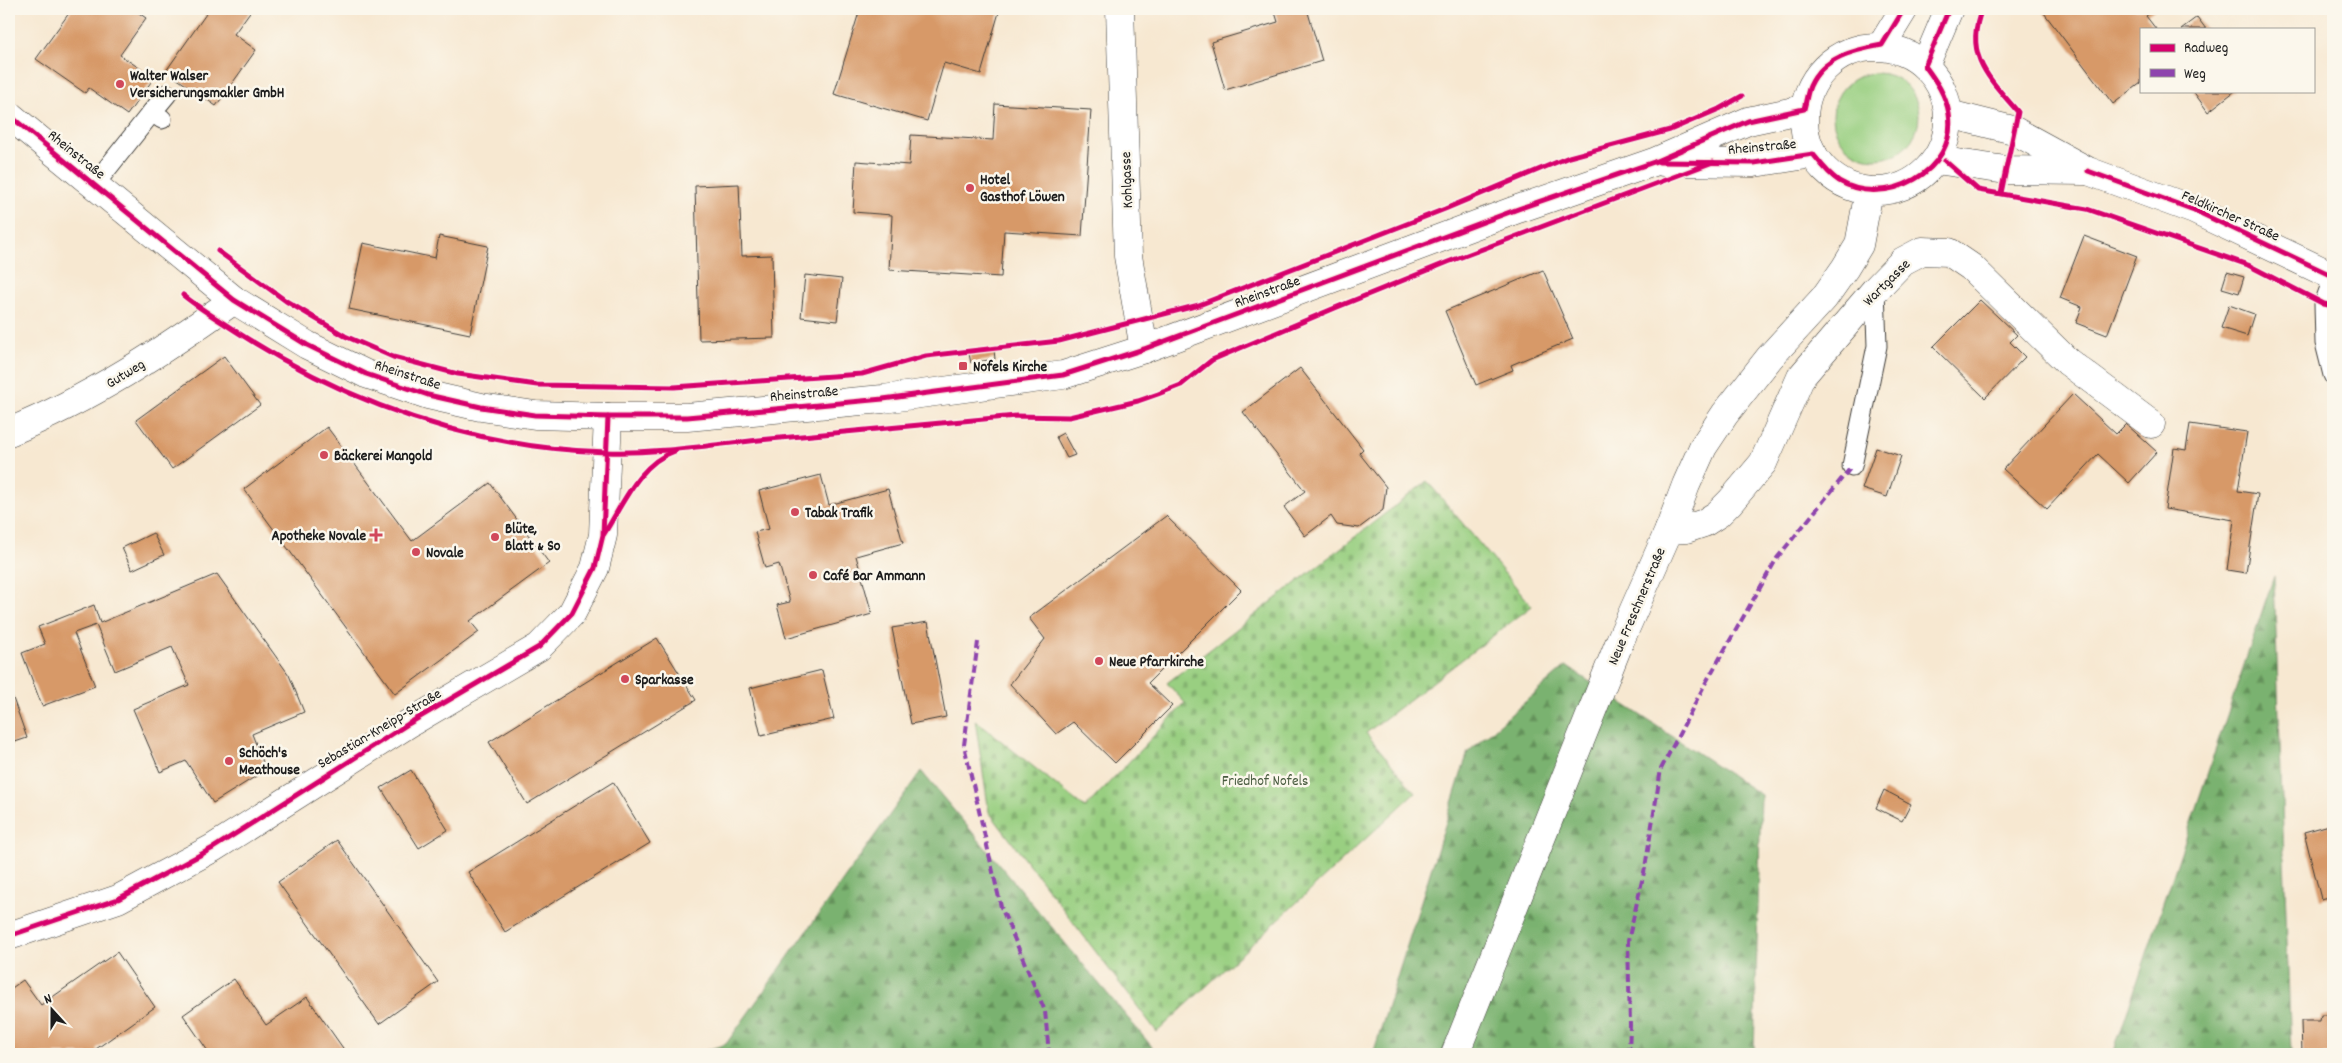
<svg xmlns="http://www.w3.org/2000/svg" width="2342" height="1063" font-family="Dekko,sans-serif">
<defs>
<pattern id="forest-firs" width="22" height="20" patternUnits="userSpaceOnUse" patternTransform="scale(1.25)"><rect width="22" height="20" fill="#7ab26f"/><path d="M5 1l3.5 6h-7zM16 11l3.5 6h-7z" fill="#63905a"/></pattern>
<pattern id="cemetery-stones" width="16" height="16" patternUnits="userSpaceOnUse" patternTransform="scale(1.25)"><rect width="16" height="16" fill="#99cf81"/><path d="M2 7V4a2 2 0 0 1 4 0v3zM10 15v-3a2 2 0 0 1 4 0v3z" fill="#83b16f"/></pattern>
</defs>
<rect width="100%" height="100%" fill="#fbf7ec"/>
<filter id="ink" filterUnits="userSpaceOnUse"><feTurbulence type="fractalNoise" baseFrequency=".02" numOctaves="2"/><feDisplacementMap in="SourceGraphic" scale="10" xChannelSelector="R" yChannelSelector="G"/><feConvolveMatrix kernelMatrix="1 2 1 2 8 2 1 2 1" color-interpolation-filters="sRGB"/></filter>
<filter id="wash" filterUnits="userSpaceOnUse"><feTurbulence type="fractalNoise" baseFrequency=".0096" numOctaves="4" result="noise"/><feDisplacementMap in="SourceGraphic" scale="20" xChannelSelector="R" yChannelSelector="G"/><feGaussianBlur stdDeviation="1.12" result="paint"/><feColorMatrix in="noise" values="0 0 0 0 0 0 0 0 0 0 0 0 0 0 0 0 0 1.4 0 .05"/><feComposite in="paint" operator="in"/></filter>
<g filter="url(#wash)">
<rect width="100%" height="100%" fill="#f7e8d1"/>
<g fill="url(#forest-firs)" stroke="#4b6746">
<path d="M2274 576 2291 1054H2113Z"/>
<path d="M1566 666 1761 795 1754 1054H1373L1468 752Z"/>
<path d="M921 771 1158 1054H694L726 1044Z"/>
</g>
<path fill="url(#cemetery-stones)" stroke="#5a764e" d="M1427 481 1532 606 1366 733 1415 793 1157 1032 989 812 975 720 1085 808 1185 703 1167 683Z"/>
<circle fill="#99cf81" stroke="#5a764e" cx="1876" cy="116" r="43"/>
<g id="blocks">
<g fill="#d79968">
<path d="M72 9H133L146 18 120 55 154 78 127 115 89 88 85 93 36 59Z"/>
<path d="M198 9H252L234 34 256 50 216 106 166 71 206 14Z"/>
<path d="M860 9H1000L981 74 944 63 927 121 834 94Z"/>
<path d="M1274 9H1307L1322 61 1225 90 1211 42 1278 22Z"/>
<path d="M2041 9H2155L2146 16 2156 29H2141V83L2113 104Z"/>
<path d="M2197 17 2206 29H2181Z"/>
<path d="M2193 91H2235L2208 112Z"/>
<path d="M995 104 1091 110 1082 236 1004 231 1001 277 889 270 892 215 853 212 856 161 909 165 911 135 993 140Z"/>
<path d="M739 184 742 256 772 255 774 338 699 340 695 186Z"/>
<path d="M439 236 488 246 470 334 349 309 363 243 435 258Z"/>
<path d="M2084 236 2137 256 2107 335 2076 323 2082 307 2060 298Z"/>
<path d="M1543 270 1573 339 1511 365 1513 370 1476 385 1445 311Z"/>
<path d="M2227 272 2244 277 2239 293 2222 288Z"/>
<path d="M805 275 842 279 837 321 801 317Z"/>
<path d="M1980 300 2017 335 2010 342 2025 357 1985 398 1933 347Z"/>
<path d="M2229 305 2254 314 2247 336 2221 328Z"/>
<path d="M994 350 995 359 971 363 969 354Z"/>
<path d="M224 356 260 405 172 469 136 420Z"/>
<path d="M1300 368 1363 449 1359 453 1386 487 1383 510 1359 528 1337 525 1331 516 1305 536 1284 507 1305 491 1243 412Z"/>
<path d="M2073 394 2116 434 2126 424 2157 452 2129 483 2098 454 2047 509 2003 469Z"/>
<path d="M2190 424 2247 432 2238 491 2258 494 2246 573 2227 570 2234 520 2165 509 2174 448 2186 450Z"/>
<path d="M327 427 412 541 490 483 549 563 470 621 479 632 395 694 244 489Z"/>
<path d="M1063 433 1075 455 1067 458 1056 437Z"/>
<path d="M1876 448 1901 456 1887 497 1862 489Z"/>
<path d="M821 475 829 505 888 489 903 543 856 556 872 614 786 638 777 605 790 602 779 564 765 568 755 532 769 529 759 491Z"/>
<path d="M1166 516 1241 590 1148 683 1172 706 1115 763 1073 722 1056 734 1010 684 1045 639 1029 618Z"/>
<path d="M153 533 164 555 132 570 122 548Z"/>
<path d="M217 574 289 675 304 712 252 734 266 770 213 803 186 761 160 772 133 709 189 685 172 647 115 671 96 625 74 633 95 686 42 706 22 653 45 644 38 627 94 605 100 623Z"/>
<path d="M928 622 946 717 911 724 892 628Z"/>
<path d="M657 638 696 700 527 804 489 742Z"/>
<path d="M822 670 834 719 761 736 750 688Z"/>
<path d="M9 687 27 738 9 744Z"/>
<path d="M411 770 448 830 419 848 381 788Z"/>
<path d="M613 782 650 843 505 932 468 872Z"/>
<path d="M1884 790 1911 804 1902 821 1876 808Z"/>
<path d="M2333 824V896L2321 899 2304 832Z"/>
<path d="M337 840 438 982 379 1024 278 882Z"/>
<path d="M117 952 155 1007 96 1049 100 1054H9V990L23 980 41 1005Z"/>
<path d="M234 979 266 1025 307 997 345 1051 340 1054H210L183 1015Z"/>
<path d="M2321 1015H2333V1054H2302L2301 1021H2320Z"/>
</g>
</g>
</g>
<g filter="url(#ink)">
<use href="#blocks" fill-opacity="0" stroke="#3d3b37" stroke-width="1"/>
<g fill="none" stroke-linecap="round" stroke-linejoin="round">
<defs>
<g id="lane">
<path d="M152 112 167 94"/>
<path d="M94 185 152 112 162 119"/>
<path d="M2333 279 2324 304 2325 343 2333 375"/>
<path d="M1852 466 1877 346 1875 290"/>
</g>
<g id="street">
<path d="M1120 9 1128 256 1144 349"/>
<path d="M9 432C90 399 163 351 234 300"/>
<path d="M1669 530 1686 529 1704 523 1718 514 1730 502 1763 463 1801 377 1875 290 1903 261 1922 251 1949 252 1971 267 2068 362 2151 424"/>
</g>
<g id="secondary">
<path d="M1882 45 1904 9"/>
<circle cx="1876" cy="119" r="72"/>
<path d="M1925 66 1949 9"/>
<path d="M1949 114 2013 130 2088 171 2194 210 2333 276"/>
<path d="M9 115 234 300 307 345 366 374 428 395 481 407 535 415 608 417H687L883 399 1063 375 1144 349 1518 209 1654 162 1748 121 1804 109"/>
<path d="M1936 160 2006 170 2084 171"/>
<path d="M1663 162 1754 163 1813 154"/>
<path d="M9 936 118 899 213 848 408 724 539 647 572 613 595 568 603 535 608 417"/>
<path d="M1455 1054 1620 641 1669 530 1686 485 1703 447 1725 414 1770 357 1824 298 1845 268 1859 245 1869 191"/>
</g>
</defs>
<use href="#lane" stroke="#3d3b37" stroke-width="21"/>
<use href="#street" stroke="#3d3b37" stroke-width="29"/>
<use href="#secondary" stroke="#3d3b37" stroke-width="29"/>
<use href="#lane" stroke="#fff" stroke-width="19"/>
<use href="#street" stroke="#fff" stroke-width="28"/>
<use href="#secondary" stroke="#fff" stroke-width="28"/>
<g stroke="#8e44ad" stroke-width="4" stroke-dasharray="8 4" stroke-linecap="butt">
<path d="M978 642 964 745 1001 907 1045 1011 1049 1054"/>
<path d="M1629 1054 1630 1025 1628 941 1645 868 1661 769 1705 684 1777 558 1852 466"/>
</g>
<defs>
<g id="cycleway">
<path d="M1982 9C1963 55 1989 78 2018 112L2001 193"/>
<path d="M9 115 234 300 307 345 366 374 428 395 481 407 535 415 608 417H687L883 399 1063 375 1144 349 1518 209 1654 162 1748 121 1804 109C1806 102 1807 93 1810 86 1823 57 1854 50 1882 45L1904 9"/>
<path d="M1945 161 1978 190 2087 209 2248 265 2324 304 2333 306"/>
<path d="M1659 162 1754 163 1813 154C1821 164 1828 174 1839 181 1885 209 1958 171 1949 114 1946 95 1936 81 1925 66L1949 9"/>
<path d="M2088 171 2194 210 2333 276"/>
<path d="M218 251 286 301 345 336 393 357 458 374 537 385 674 387 862 374 926 356 1059 341 1199 305 1445 209 1569 157 1670 130 1719 109 1742 96"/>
<path d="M183 295C200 309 219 320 237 332 349 404 472 448 606 452 655 454 710 445 759 440 845 432 930 424 1016 416L1069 417 1138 401 1158 394 1181 385 1212 360 1335 308 1448 262 1713 162"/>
<path d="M604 534C623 504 639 463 675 451"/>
<path d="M9 936 118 899 213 848 408 724 539 647 572 613 595 568 603 535 608 417"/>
</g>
</defs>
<use href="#cycleway" stroke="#fbf7ec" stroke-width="8"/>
<use href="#cycleway" stroke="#d6006c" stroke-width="5"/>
</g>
</g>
<g fill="#d1495b" stroke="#fbf7ec" stroke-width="2">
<circle cx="120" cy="84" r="5"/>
<circle cx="970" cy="188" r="5"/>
<rect x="958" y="361" width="10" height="10" rx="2.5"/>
<circle cx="324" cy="455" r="5"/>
<circle cx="795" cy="512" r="5"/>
<path d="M373.5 527.5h5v5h5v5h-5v5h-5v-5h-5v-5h5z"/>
<circle cx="495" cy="537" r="5"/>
<circle cx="416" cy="552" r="5"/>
<circle cx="813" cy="575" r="5"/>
<circle cx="1099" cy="661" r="5"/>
<circle cx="625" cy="679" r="5"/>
<circle cx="229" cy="761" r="5"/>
</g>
<g text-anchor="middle" stroke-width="5" stroke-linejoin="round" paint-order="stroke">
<g font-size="15" font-weight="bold" fill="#1c1c1c" stroke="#fbf7ec" text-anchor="start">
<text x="130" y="80">Walter Walser<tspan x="130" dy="17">Versicherungsmakler GmbH</tspan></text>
<text x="980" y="184">Hotel<tspan x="980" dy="17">Gasthof Löwen</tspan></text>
<text x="973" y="371">Nofels Kirche</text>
<text x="334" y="460">Bäckerei Mangold</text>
<text x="805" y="517">Tabak Trafik</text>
<text x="505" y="533">Blüte,<tspan x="505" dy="17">Blatt &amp; So</tspan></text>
<text x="366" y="540" text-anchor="end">Apotheke Novale</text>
<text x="426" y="557">Novale</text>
<text x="823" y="580">Café Bar Ammann</text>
<text x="1109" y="666">Neue Pfarrkirche</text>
<text x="635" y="684">Sparkasse</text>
<text x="239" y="757">Schöch's<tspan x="239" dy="17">Meathouse</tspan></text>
</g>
<g font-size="15" fill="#1c1c1c" stroke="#fbf7ec">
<text transform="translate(1762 146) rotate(-5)" y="5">Rheinstraße</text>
<text transform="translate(77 154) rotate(39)" y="5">Rheinstraße</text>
<text transform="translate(1126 180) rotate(-92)" y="5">Kohlgasse</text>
<text transform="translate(2231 215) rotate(24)" y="5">Feldkircher Straße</text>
<text transform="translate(1886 282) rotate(-45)" y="5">Wartgasse</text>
<text transform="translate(1267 291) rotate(-20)" y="5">Rheinstraße</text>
<text transform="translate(125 373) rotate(-31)" y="5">Gutweg</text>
<text transform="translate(408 374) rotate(18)" y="5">Rheinstraße</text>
<text transform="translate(804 393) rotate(-5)" y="5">Rheinstraße</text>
<text transform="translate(1636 606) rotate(-67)" y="5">Neue Freschnerstraße</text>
<text transform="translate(379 728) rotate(-31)" y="5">Sebastian-Kneipp-Straße</text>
</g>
<g font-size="15" fill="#485b3f" stroke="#fbf7ec">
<text x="1265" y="785">Friedhof Nofels</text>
</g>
</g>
<rect width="2342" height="1063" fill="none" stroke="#fbf7ec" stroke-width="30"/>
<rect x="2140" y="28" width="175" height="65" fill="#fbf7ec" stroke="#a29f99"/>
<rect x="2150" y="44" width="25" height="8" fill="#d6006c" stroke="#a29f99"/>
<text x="2184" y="52" font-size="15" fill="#1c1c1c">Radweg</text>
<rect x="2150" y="69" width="25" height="8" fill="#8e44ad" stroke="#a29f99"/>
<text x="2184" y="78" font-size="15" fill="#1c1c1c">Weg</text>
<g transform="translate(52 1010) rotate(339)" stroke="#fbf7ec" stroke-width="4" paint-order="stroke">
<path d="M0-4L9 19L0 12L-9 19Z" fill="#1c1c1c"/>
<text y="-8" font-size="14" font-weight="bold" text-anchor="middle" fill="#1c1c1c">N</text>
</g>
</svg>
